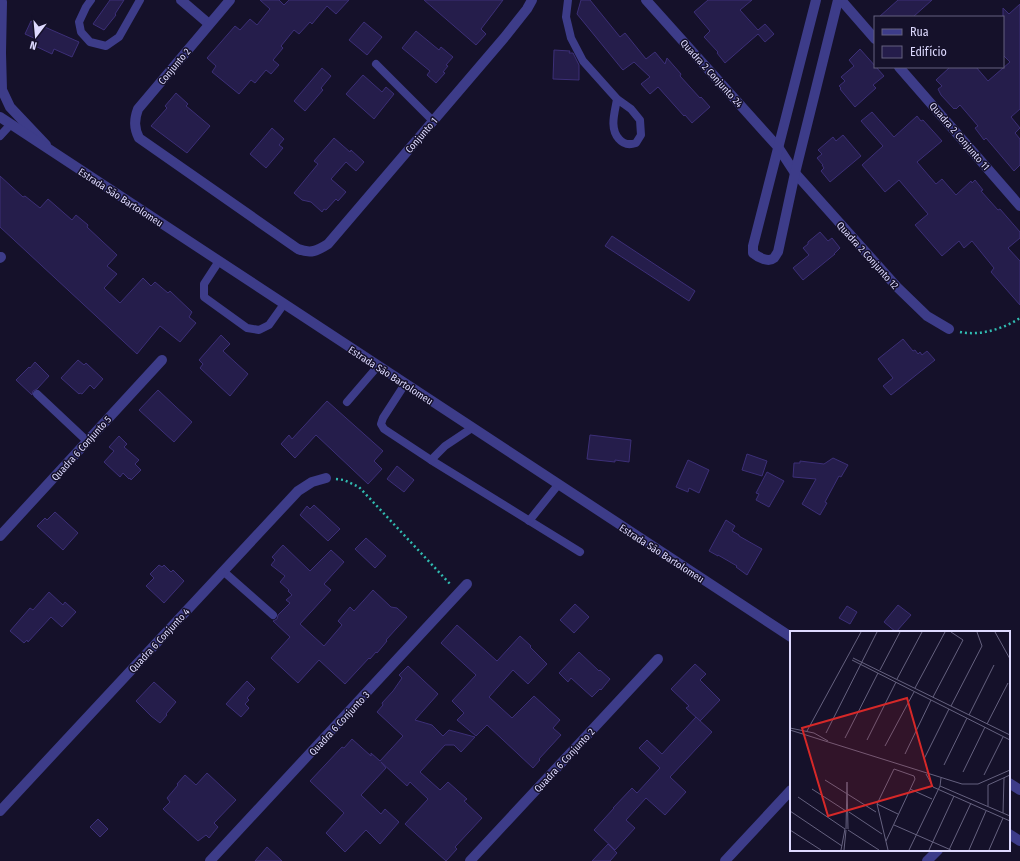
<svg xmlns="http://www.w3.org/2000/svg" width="1020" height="861" font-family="'Fira Sans Condensed',sans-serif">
<rect width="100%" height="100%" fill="#15112a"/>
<g fill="#251d4b" stroke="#3c2f77">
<path d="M110 0H124L115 14 116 15 104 30 93 24Z"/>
<path d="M260 0H279L284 5 289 0H349L336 14 327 6 312 24 310 22 299 34 294 30 281 46 283 48 273 60 279 65 271 74 266 70 255 83 251 80 239 94 212 72 216 66 207 58 235 26 240 30 250 19 257 25 270 9Z"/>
<path d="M424 0H503L494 12 481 29 486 34 476 45Z"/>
<path d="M581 0H590L620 37 625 33 646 59 655 52 665 64 667 58 681 74 680 76 700 98 701 97 710 107 692 123 685 115 684 116 658 87 650 94 641 84 650 77 634 62 623 70 622 69 577 14Z"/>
<path d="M708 0H752L740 10 758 30 765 24 774 34 765 42 758 34 725 63 717 53 718 52 704 37 710 31 694 12Z"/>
<path d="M898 0H932L913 17H879Z"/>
<path d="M1020 4V109L1011 117 1020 128 1015 133 1020 139V165L1014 171 986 138 984 140 975 128 978 126 960 105 956 109 955 108 954 109 941 95 938 89 942 86 936 80 950 67H976L988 81 1010 62 1003 55V8L1009 14Z"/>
<path d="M31 21 79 42 72 57 54 49 52 54 33 45 36 39 25 34Z"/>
<path d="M364 22 382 37 367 55 349 40Z"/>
<path d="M416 31 439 50 441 47 453 57 446 65 448 66 443 72 445 73 436 83 427 75 430 71 402 48Z"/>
<path d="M860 49 884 76 873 85 876 88 855 107 840 89 841 88 839 86 845 81 841 77 854 66 849 60Z"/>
<path d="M554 50 570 51 569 53H573L579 65V80L553 79Z"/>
<path d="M322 68 331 76 321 88 323 90 305 111 294 101Z"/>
<path d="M363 75 382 92 386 87 394 94 374 119 346 94Z"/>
<path d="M176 93 188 104 186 106 191 110 210 126 187 153 151 126 167 108 165 106Z"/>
<path d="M872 112 894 137 917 116 921 121 923 120 942 141 917 162 936 184 942 179 956 195 971 181 972 183 975 180 983 190 981 191 998 210 1000 209 1020 232V238L1008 248 1020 261V305L991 272 994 268 972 241 964 248 959 241 942 256 915 225 928 214 899 180 885 192 862 165 883 146 861 121Z"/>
<path d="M272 128 284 139 279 145 283 148 266 168 250 154Z"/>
<path d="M843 135 861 156 830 182 821 171 824 168 822 165H823L817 158 822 154 818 150 833 137 836 141Z"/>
<path d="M334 138 350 152 351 150 364 162 356 171 346 162 331 179 346 192 338 201 336 199 326 210 324 209 322 212 311 202 302 200 294 193 318 164 314 161Z"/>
<path d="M0 176 23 197 25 196 40 208 48 199 72 220 76 215 88 225 87 227 117 255 107 266 117 274 104 288 120 303 143 278 151 286 155 282 168 293 170 291 192 312 189 317 196 323 180 342 160 326 137 354 0 227Z"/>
<path d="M820 232 828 241 832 238 840 248 834 254H835L803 280 793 268 809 255 803 248 808 244V242Z"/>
<path d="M612 236 695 291 689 301 605 246Z"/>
<path d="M221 335 230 344 223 351 248 374 230 396 200 368 203 364 199 360Z"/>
<path d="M903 339 913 351 915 350 918 354 920 352 922 355 927 351 935 360 891 395 883 386 893 378 878 359Z"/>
<path d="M78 360 84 365 86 363 103 379 94 389 90 385 82 394 80 393 79 394 61 378Z"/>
<path d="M35 362 49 376 37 389 33 391 32 395 16 380 29 367 30 368Z"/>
<path d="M158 390 192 422 174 442 139 410Z"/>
<path d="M327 401 383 451 374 461 382 469 368 484 316 435 295 458 281 444 289 435 292 439Z"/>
<path d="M590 435 631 440 629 462 615 460V462L587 459Z"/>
<path d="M119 436 127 444 124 447 139 460 135 464 141 470 131 480 130 478 129 479 123 473 120 477 104 462 114 451 109 447Z"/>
<path d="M747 454 767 461 762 476 742 470Z"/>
<path d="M833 458 848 465 841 477 839 476 825 502 827 503 820 515 802 504 816 479 793 477 794 463H800V461L824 464Z"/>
<path d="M688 460 709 470 699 493 689 488 688 492 676 487Z"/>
<path d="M397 466 414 480 404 492 387 479Z"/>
<path d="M767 472 784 481 769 507 756 500 759 494 756 493Z"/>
<path d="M314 505 340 529 328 541 300 515 307 506 310 509Z"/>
<path d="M55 512 78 533 63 550 37 526 45 518 47 520Z"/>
<path d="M726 520 735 526 732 531 739 535V536L762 549 747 575 736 567 737 566 718 555V556L709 551Z"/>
<path d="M366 538 386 556 375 568 355 549Z"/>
<path d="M283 545 310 571 331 550 344 562 324 584 331 590 300 624 324 646 342 625 338 621 350 607 354 611 373 590 391 607 397 608 407 617 386 640 387 641 377 653 376 652 370 659 369 658 345 684 319 660 298 683 271 658 290 637 273 621 277 619 278 615 290 603 286 600 292 595 288 591 289 590 280 582 285 576 271 565 275 560 272 557Z"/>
<path d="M159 565 162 567 164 565 171 572 173 570 184 581 164 603 146 586 154 578 150 574Z"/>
<path d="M49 592 63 605 65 602 76 612 62 627 51 617 28 642 27 640 24 643 10 631 30 608 33 610Z"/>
<path d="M575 604 589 617 574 633 560 620Z"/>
<path d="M898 605 911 615 896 632 884 622Z"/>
<path d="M847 606 857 612 850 624 839 618Z"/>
<path d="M457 625 497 661 520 636 531 646 530 647 547 664 528 684 513 670 489 697 512 718 534 696 560 720 553 728 561 735 539 759 540 760 533 768 487 725 476 736 457 720 464 713 452 701 476 675 441 643Z"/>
<path d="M579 652 599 671 600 670 610 679 601 690 600 689 592 697 571 678 568 682 559 673Z"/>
<path d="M695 664 706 674 700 680 720 700 700 721 686 708 689 706 671 689Z"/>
<path d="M408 666 438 694 415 720 432 725 443 736 449 730 475 737 461 752 454 745H445L420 772 440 790 448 782 467 799 464 801 482 818 455 847 457 849 446 861 405 824 428 799 410 782 407 786 381 762 386 768 361 795 381 814 385 809 399 822 380 844 366 830 345 852 326 833 344 813 310 781 342 747 344 748 352 739 371 756V753L380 761 403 736 377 712 383 705 382 703 393 691 402 678 399 675Z"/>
<path d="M247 681 255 689 247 698 249 700 245 704 249 708 241 717 226 704Z"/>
<path d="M154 682 176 702 166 714 167 715 160 723 151 716 136 701Z"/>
<path d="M696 717 712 732 670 777 686 792 665 815 646 798 626 820 635 828 615 850 594 830 614 808H613L632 788 637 793 660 768 639 748 647 740 662 754Z"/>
<path d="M207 773 236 800 214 823 218 827 209 838 206 835 198 841 163 809 170 802 167 798 178 785 177 784 185 775 196 785Z"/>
<path d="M98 819 108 829 100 837 90 827Z"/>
<path d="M608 844 617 853 610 861H592Z"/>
<path d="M267 847 282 861H255Z"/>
</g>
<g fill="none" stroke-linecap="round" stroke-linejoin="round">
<g stroke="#31bcb1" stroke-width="2.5" stroke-dasharray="2 3" stroke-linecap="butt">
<path d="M960 332C980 336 1003 329 1020 318"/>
<path d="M336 479 344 480 359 487 451 585"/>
</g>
<g stroke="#3d3c89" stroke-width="8">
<path d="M91 0 86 7 79 22 81 32 90 42 106 46 119 37 140 0"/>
<path d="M568 0 566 17 571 38 583 61 617 99 631 109 640 120 641 135 636 143C630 145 624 145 619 139 609 128 615 112 617 99"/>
<path d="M376 64 433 121"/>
<path d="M0 136 11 124"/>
<path d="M219 261 204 284V297L247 328 259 330 269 325 284 304"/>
<path d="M405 384 383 418 381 424 384 429 431 460 580 552"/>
<path d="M37 394 87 441"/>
<path d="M347 402 378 366"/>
<path d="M431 460 445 446 472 428"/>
<path d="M529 521 558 485"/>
<path d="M223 571 273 615"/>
</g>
<g stroke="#3d3c89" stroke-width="10">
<path d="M1 0 2 2 1 53 2 90 10 107 46 145"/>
<path d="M181 0 209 24"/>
<path d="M230 0 138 109C134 120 134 128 139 138L298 249C311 254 317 251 328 244L504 38 527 9 532 0"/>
<path d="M646 0 778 147 795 173 897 287 927 316 949 329"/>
<path d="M816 0 753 246V253C758 257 768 263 774 258 775 257 777 253 778 252L795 173 838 0"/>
<path d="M841 0 875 39"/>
<path d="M899 67 1020 206"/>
<path d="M0 258 1 257"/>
<path d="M0 536 162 360"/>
<path d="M0 811 298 491 312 482 326 478"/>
<path d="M210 861 467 584"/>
<path d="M470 861 658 659"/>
<path d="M725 861 791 790"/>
<path d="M927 861 938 850"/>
</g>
<g stroke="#3d3c89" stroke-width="10">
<path d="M0 117 791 637"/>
<path d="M1009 783 1020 790"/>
<path d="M1009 834 1020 841"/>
</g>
</g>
<g text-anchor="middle" stroke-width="3" stroke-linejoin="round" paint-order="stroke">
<g font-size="10" fill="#dedaff" stroke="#15112a">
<text transform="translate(174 66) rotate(-50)" y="4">Conjunto 2</text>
<text transform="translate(712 73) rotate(48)" y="4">Quadra 2 Conjunto 24</text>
<text transform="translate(421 135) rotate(-49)" y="4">Conjunto 1</text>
<text transform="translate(960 136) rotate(49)" y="4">Quadra 2 Conjunto 11</text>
<text transform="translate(121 197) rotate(33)" y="4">Estrada São Bartolomeu</text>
<text transform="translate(868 255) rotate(48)" y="4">Quadra 2 Conjunto 12</text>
<text transform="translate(391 375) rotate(33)" y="4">Estrada São Bartolomeu</text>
<text transform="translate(81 448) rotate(-48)" y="4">Quadra 6 Conjunto 5</text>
<text transform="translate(662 553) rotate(33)" y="4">Estrada São Bartolomeu</text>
<text transform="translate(159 640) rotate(-47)" y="4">Quadra 6 Conjunto 4</text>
<text transform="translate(339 723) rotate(-47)" y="4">Quadra 6 Conjunto 3</text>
<text transform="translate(564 760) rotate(-47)" y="4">Quadra 6 Conjunto 2</text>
</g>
</g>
<g transform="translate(790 631)">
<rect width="220" height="220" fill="#15112a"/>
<path fill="none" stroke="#65617f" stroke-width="1" d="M205 1 220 28M63 27 220 104M62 29 220 109M90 39 110 1M107 48 132 1M125 57 155 1M143 66 173 9 161 1M161 75 192 15 187 1M179 84 204 34M197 93 218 52M0 97 24 102 38 110M0 99 172 153H188L220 139M17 100 71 1M36 102 87 1M55 107 88 42M77 109 106 51M95 115 124 61M115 123 141 69M134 128 159 78M154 134 177 87M173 141 195 96M136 143 143 156 220 190M194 144 213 106M35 149 86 181M150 155 220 185M22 158 56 180M120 158 142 168M8 166 55 198M87 173 108 183M198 175V154L220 144M0 180 52 215M59 181 92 203M213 182 214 147M104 194 161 219M56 198 57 151 58 198M0 199 31 219M58 199 89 219M96 210 125 148 124 145 104 138 87 173 98 219M51 219 55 198M54 219 56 199M119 219 150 155 151 147M139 219 164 165M159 219 181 172M179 219 196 180M199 219 213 187"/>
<path fill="#d62828" fill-opacity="0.15" stroke="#d62828" stroke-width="2" d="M117 67 142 155 38 185 12 97Z"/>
<rect width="220" height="220" fill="none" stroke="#dedaff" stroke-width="2"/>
</g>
<rect x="874" y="16" width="130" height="52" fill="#15112a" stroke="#65617f"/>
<rect x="882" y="29" width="20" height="6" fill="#3d3c89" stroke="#65617f"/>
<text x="910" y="36" font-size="12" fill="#dedaff">Rua</text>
<rect x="882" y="46" width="20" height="12" fill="#251d4b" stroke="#65617f"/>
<text x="910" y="56" font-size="12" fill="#dedaff">Edifício</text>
<g transform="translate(36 36) rotate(196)" stroke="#15112a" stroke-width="3" paint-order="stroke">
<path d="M0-3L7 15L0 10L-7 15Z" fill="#dedaff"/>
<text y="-6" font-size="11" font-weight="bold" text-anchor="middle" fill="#dedaff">N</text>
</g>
</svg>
